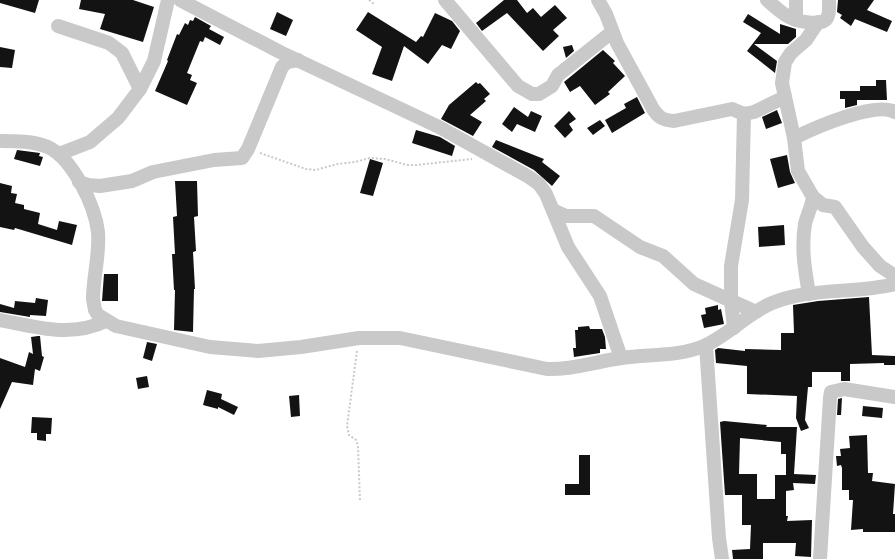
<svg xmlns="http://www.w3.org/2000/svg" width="895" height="559" font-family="'DM Sans',sans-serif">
<rect width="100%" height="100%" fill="#fff"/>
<g fill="#131313" fill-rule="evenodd">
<path d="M0 0H39L35 13 0 3Z"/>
<path d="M81 0H133L154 7 143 42 100 29 105 14 79 9Z"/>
<path d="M504 0H517L527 13 533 8 541 17 555 5 567 18 553 30 559 36 543 51 507 13 482 31 476 23Z"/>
<path d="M838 0H874L867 10 892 21 887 32 855 19 851 26 840 18 842 15 837 12Z"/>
<path d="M277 12 293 20 286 36 270 29Z"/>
<path d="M368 12 416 42 421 36 423 37 435 13 452 21 460 31 451 49 442 45 428 64 404 46 392 81 372 74 382 47 356 30Z"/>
<path d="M748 14 780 34V24L796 29V37L788 44H754L777 61 775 73 747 51 761 33 743 22Z"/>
<path d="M195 17 211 26 209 29 224 37 220 45 205 37 203 42 200 41 187 73 192 75 190 80 197 83 187 105 155 91 168 61 167 60 177 34 179 35 185 23 188 25 190 20 193 21Z"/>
<path d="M572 45 574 51 566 58 563 47Z"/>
<path d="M0 47 15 50 12 68 0 67Z"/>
<path d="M603 50 615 61 613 63 625 76 608 92 610 94 595 105 580 86 570 92 564 82Z"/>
<path d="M876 80H886L887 100H857V105L845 108V99H840V91H860V86H876Z"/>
<path d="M476 82 478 84 480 83 490 94 484 99 486 101 470 115 482 122 473 136 441 119 449 105Z"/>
<path d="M637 97 645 113 612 133 605 120 626 108 624 104Z"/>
<path d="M514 107 528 117 531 111 542 116 535 132 517 124 512 132 502 124Z"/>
<path d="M777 110 782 123 766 129 762 117Z"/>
<path d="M569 111 576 119 569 124 573 130 565 138 554 126Z"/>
<path d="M600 120 605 126 593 135 587 128Z"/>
<path d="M416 130 440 137 455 146 452 156 412 143Z"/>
<path d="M496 140 544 159 542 162 560 176 552 186 534 170 492 147Z"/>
<path d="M17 150 40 153 39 156 43 157 40 166 14 159Z"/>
<path d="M787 155 790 172 795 183 778 188 770 159Z"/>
<path d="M370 159 383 163 373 196 360 193Z"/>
<path d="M175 181H197L198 216 194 217 196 251 193 252 195 289H194L193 332 174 330 175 290H174L172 254H175L173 217 177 216Z"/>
<path d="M0 183 12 186 11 193 17 194 15 203 24 205V209L40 213 38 224 57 230 59 221 77 225 72 245 15 228 14 230 0 227Z"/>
<path d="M784 225 785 245 759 247 758 227Z"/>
<path d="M104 274H118V301H102Z"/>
<path d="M869 297 872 355 895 356V365H884V363L850 364V381H841V372H812V387H808L805 420 809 428 801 431 796 418 797 396 747 394V366L716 363 715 350 718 348 745 351V349L781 350V333H794L793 305 818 301Z"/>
<path d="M36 298 48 300 46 316 30 315V317L0 312V304L14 308 15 301 35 303Z"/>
<path d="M718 305V310L721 309 724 324 704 328 701 315 706 314 705 308Z"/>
<path d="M589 326 590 329H602L605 337 606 349H600V353L574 357 573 348H576L575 330H578V327Z"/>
<path d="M38 336H40L42 356 44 357 40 371 35 369 33 385 12 382 0 409V358L25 367 29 352 33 354 31 337Z"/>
<path d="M147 342 157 344 152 361 143 358Z"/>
<path d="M147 376 149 387 138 389 136 378Z"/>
<path d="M207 390 222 394 221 399 238 407 234 415 218 407V409L203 405Z"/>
<path d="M299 395 300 416 291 417 289 396Z"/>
<path d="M842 398 841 415H837L838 399Z"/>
<path d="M863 406 883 408 882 418 862 416Z"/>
<path d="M32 417 52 418 51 434H46V441L37 440V433H31Z"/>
<path d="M724 421 767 425 766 427H797L794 474 816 475 815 484 793 483 794 490 786 491V516H788L787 521 812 520 811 557 795 556 796 543H763V559H733L732 550 750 549 751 525H742V495H725L720 422ZM740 438 781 442V454H786V475H775V499H757V474H739Z"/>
<path d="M867 435 868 473H873L872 481 895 484 893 514H895V532H863V529L851 530 853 500H849V490H842V468L841 465 837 466 836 456H841L840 449 850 448 849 436Z"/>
<path d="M579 455H590V495H565V484H579Z"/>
</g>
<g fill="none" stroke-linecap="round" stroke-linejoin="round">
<g stroke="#c9c9c9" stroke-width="2" stroke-dasharray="2 2" stroke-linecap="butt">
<path d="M369 0 374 4"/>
<path d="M260 153 306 169 316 170 337 164 355 162 370 158 385 159 407 165H416L472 159"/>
<path d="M357 351 347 426 349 435 356 440 358 446 360 502"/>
</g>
<g stroke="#c9c9c9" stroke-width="14">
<path d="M180 0 280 52 439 127 529 177 539 184 546 194 568 247 600 296 621 358"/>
<path d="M445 0 518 86 532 94H539L552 86 558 75 612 32"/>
<path d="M598 0 606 14 617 43 653 109C659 118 663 120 674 121L732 109 744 114 754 112 785 97"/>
<path d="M767 0C774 6 781 13 789 17 796 21 822 27 827 18 830 13 829 6 829 0"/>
<path d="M796 0V20"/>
<path d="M58 26 109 43 122 53 140 89"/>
<path d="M794 138C814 128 875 101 895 112"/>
<path d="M0 141C16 141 33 141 48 147 73 159 95 206 98 232 100 254 93 277 93 299L95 310 98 315 116 326 210 347 258 351 301 347 359 338H400L547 369C573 370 597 361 622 358 649 354 680 357 706 345 730 334 748 313 772 303 811 287 855 294 895 284"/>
<path d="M59 154 90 142 118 118 140 89 154 61 168 0"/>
<path d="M79 182 88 185 100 186 132 181 153 172 214 160 242 158 248 149 282 67 287 62 298 60"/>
<path d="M813 197 823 205 835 207 863 247 880 266 895 276"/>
<path d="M553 210 566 216H594L640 247 663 256 694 284 756 312"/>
<path d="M809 294C805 271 801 248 805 224 807 215 812 206 813 197L798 171 794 138 782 83 785 62 791 53 806 40 818 22"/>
<path d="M0 320C36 327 71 338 106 321"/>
<path d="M734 328 731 301V266L742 200 744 114"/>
<path d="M706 345 719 538 722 559"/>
<path d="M820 559 830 398 831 392 844 389 895 397"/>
</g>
</g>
</svg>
